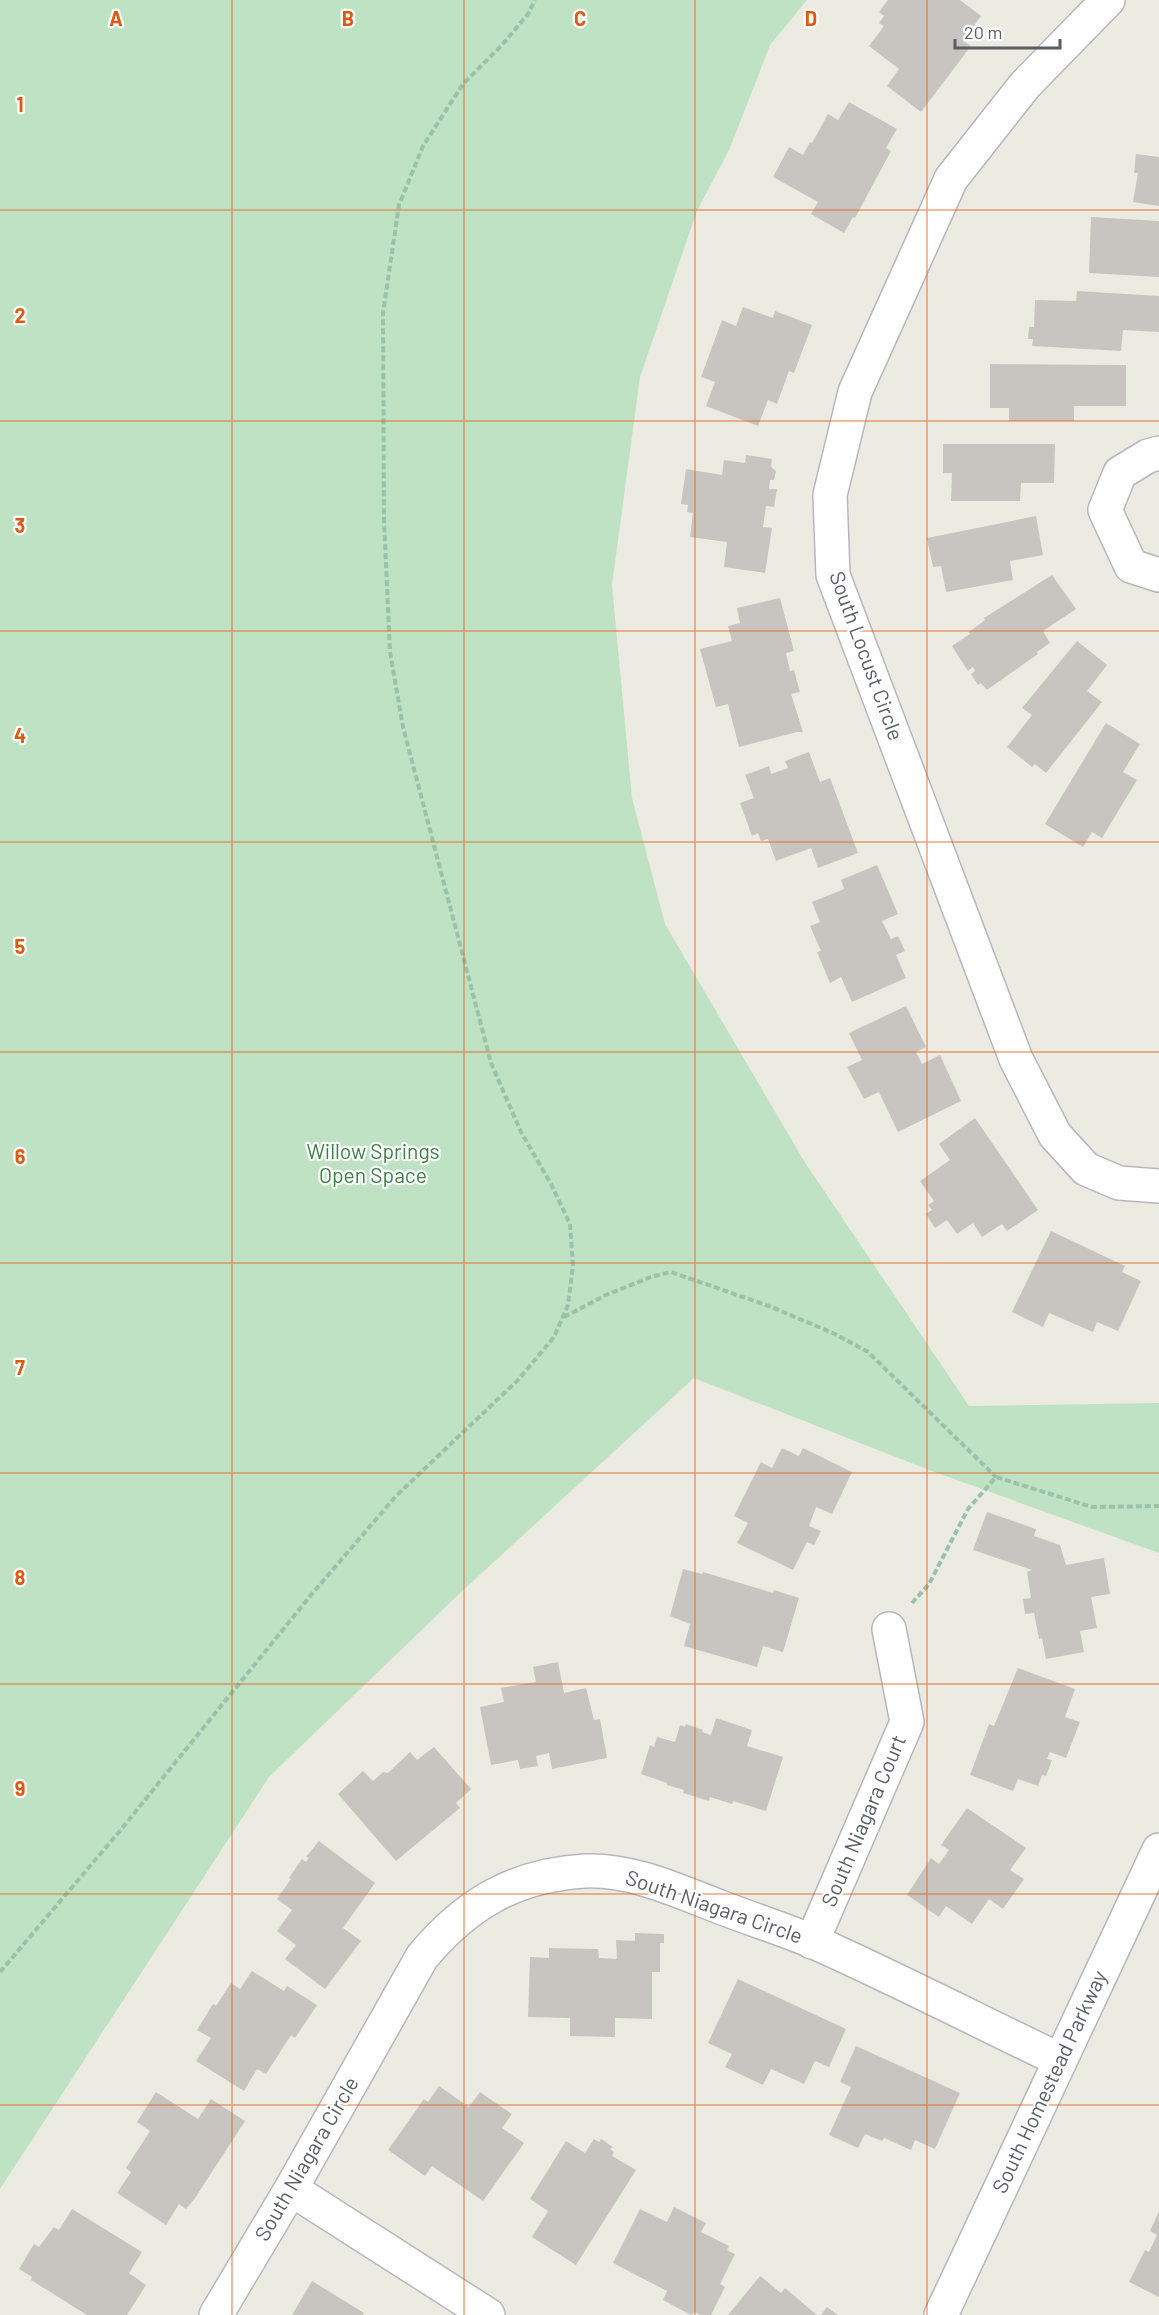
<svg xmlns="http://www.w3.org/2000/svg" width="1159" height="2315" font-family="Barlow,sans-serif">
<rect width="100%" height="100%" fill="#ecebe2"/>
<path fill="#c0e2c4" d="M0 0H807L770 45 730 148 697 211 640 377 612 585 632 798 665 924 804 1161 969 1406 1159 1403V1553L929 1470 694 1378 458 1595 269 1777 0 2189Z"/>
<g fill="#c8c5c0">
<path d="M888 0H960L981 16 963 41 971 46 921 112 887 86 899 69 869 46 884 26 879 23 884 16 879 12Z"/>
<path d="M849 102 897 129 886 148 891 151 855 218 853 217 844 233 811 214 818 202 773 177 789 147 803 155 810 142 812 143 828 114 838 120Z"/>
<path d="M1136 154 1159 157V206L1133 202 1138 173H1134Z"/>
<path d="M1091 217 1159 221V277L1089 273Z"/>
<path d="M1077 291 1159 296V332L1123 330 1121 351 1032 346 1033 339H1028L1029 327H1034L1035 300 1076 301Z"/>
<path d="M743 307 773 318 775 311 812 325 794 373 789 371 777 404 768 400 758 426 706 406 715 382 701 377 722 320 736 326Z"/>
<path d="M990 364 1126 365V406H1074V421H1009V408H990Z"/>
<path d="M943 444H1055L1054 483H1021L1020 501H951L952 473H943Z"/>
<path d="M746 455 772 459 771 467 776 471 774 480H770L769 489H777L774 507 766 506 763 527 772 528 765 573 724 567 727 542 690 537 693 513 687 512 688 505 681 504 686 469 722 475 724 460 745 463Z"/>
<path d="M1036 516 1043 555 1010 561 1013 580 946 592 941 566 933 567 927 538Z"/>
<path d="M1052 575 1076 609 1043 631 1050 643 1037 652 1038 654 987 690 981 683 978 685 971 674 975 671 973 667 968 671 952 646 970 634 969 632 985 620 984 618Z"/>
<path d="M780 598 794 651 786 653 790 671 794 670 800 692 791 694 803 732H797L739 747 728 704 716 707 700 649 732 641 728 626 740 623 737 608Z"/>
<path d="M1077 641 1107 665 1087 691 1102 702 1046 773 1035 764 1032 767 1007 747 1032 715 1022 708Z"/>
<path d="M1106 723 1140 744 1123 772 1137 780 1102 838 1092 832 1083 847 1045 824Z"/>
<path d="M809 752 820 782 830 778 858 853 818 868 811 848 776 861 768 839 761 841 758 833 752 836 740 803 754 798 745 775 769 766 771 774 788 768 785 761Z"/>
<path d="M877 865 898 914 882 921 891 939 898 936 905 951 896 955 906 978 852 1002 841 977 830 983 817 952 821 951 810 926 820 922 812 902 844 889 841 880Z"/>
<path d="M906 1006 926 1047 916 1052 922 1064 940 1055 961 1101 898 1132 879 1092 864 1099 847 1067 862 1060 849 1033Z"/>
<path d="M975 1118 1038 1210 1007 1231 1002 1224 982 1237 973 1223 957 1234 947 1220 935 1228 926 1214 932 1210 928 1205 934 1201 920 1181 950 1160 939 1144Z"/>
<path d="M1051 1231 1125 1266 1122 1272 1141 1281 1118 1331 1097 1322 1093 1332 1049 1313 1043 1327 1012 1312Z"/>
<path d="M782 1448 799 1456 803 1448 852 1472 832 1514 816 1507 809 1526 821 1531 814 1545 807 1542 793 1570 737 1543 748 1523 734 1516 761 1462 772 1468Z"/>
<path d="M987 1512 1036 1529 1034 1536 1060 1545 1066 1565 1104 1558 1110 1594 1091 1597 1097 1628 1080 1631 1084 1652 1046 1659 1042 1638 1039 1639 1034 1613 1025 1614 1023 1599 1031 1598 1027 1572 1032 1570 973 1550Z"/>
<path d="M683 1569 702 1574 703 1572 773 1593 774 1590 799 1598 783 1652 763 1646 757 1667 684 1646 690 1624 670 1616Z"/>
<path d="M558 1662 564 1693 586 1688 594 1720 600 1719 607 1758 552 1769 549 1753 536 1756 538 1766 520 1769 518 1760 491 1765 480 1707 504 1702 501 1688 536 1682 533 1667Z"/>
<path d="M1018 1668 1075 1689 1065 1717 1080 1722 1066 1758 1050 1752 1047 1759 1052 1760 1046 1776 1042 1775 1038 1786 1018 1779 1013 1791 970 1775 989 1724 994 1726Z"/>
<path d="M716 1718 752 1730 747 1746 783 1757 766 1811 733 1801 732 1804 710 1797 709 1801 683 1793 684 1790 667 1785V1783L641 1774 650 1745 654 1747 657 1737 675 1742 680 1725 685 1727 686 1724 703 1730 702 1732 711 1735Z"/>
<path d="M434 1747 471 1789 456 1803 460 1808 396 1861 338 1794 363 1771 373 1781 383 1772 388 1773 410 1752 417 1760Z"/>
<path d="M967 1808 1026 1848 1010 1870 1024 1879 1003 1909 989 1899 972 1924 946 1906 939 1917 907 1895 931 1858 939 1864 949 1850 941 1845Z"/>
<path d="M319 1841 375 1883 343 1928 361 1941 325 1989 285 1959 296 1945 277 1931 292 1910 277 1899 291 1879 289 1878 302 1859 306 1862 309 1858 306 1857Z"/>
<path d="M635 1933 664 1934V1943H660V1972H652V2019L615 2018V2037L570 2036V2018L528 2017 530 1957 549 1958V1948L598 1949 599 1958 617 1959 616 1940 635 1941Z"/>
<path d="M252 1971 284 1991 287 1986 317 2005 295 2038 291 2035 266 2074 257 2069 244 2091 196 2061 211 2038 197 2030 213 2004 216 2006 231 1983 240 1989Z"/>
<path d="M738 1979 846 2029 829 2067 815 2061 804 2084 771 2069 763 2085 725 2067 732 2054 708 2043Z"/>
<path d="M856 2046 960 2093 935 2149 915 2140 911 2150 884 2138 882 2141 865 2134 858 2148 829 2135 851 2087 840 2082Z"/>
<path d="M439 2086 469 2107 480 2092 512 2114 502 2128 524 2143 483 2201 432 2166 425 2176 388 2150 424 2099 428 2102Z"/>
<path d="M156 2092 198 2119 211 2099 245 2121 195 2198 186 2209 179 2204 166 2225 117 2193 131 2172 126 2168 150 2131 137 2122Z"/>
<path d="M594 2139 599 2142 601 2139 613 2147 610 2149 614 2152 612 2156 636 2170 576 2265 532 2237 548 2211 530 2199 566 2141 585 2153Z"/>
<path d="M674 2207 706 2223 701 2232 729 2246 727 2250 735 2254 720 2284 725 2287 711 2315H700L695 2312 691 2315 663 2300 667 2291 613 2263 640 2209 667 2222Z"/>
<path d="M72 2209 142 2252 129 2273 146 2285 127 2315H87L31 2280 32 2277 19 2269 34 2244 39 2247 54 2227 59 2230Z"/>
<path d="M1159 2211V2297L1129 2282 1145 2250 1149 2252 1157 2235 1150 2231Z"/>
<path d="M760 2276 781 2293 785 2288 817 2315H728Z"/>
<path d="M312 2281 364 2313 363 2315H292Z"/>
<path d="M827 2307 838 2315H821Z"/>
</g>
<g fill="none" stroke-linecap="round" stroke-linejoin="round">
<defs>
<g id="minor">
<path d="M1108 0 1025 85 951 179 855 392 830 495 833 575 1016 1059 1055 1135 1086 1169 1119 1183 1159 1186"/>
<path d="M1159 453 1148 456 1120 473 1105 510 1131 566 1159 575"/>
<path d="M812 1942 907 1722 889 1629"/>
<path d="M291 2189 488 2315"/>
<path d="M216 2315 291 2189 422 1957C466 1904 515 1875 585 1871 632 1869 678 1891 720 1907 751 1919 783 1929 814 1942 897 1979 978 2021 1060 2060"/>
<path d="M941 2315 1159 1850"/>
</g>
</defs>
<use href="#minor" stroke="#b5b7bc" stroke-width="36"/>
<g stroke="#9ac2aa" stroke-width="4" stroke-dasharray="6 3" stroke-linecap="butt">
<path d="M564 1317 606 1295 651 1277 671 1272 769 1306 835 1334 868 1352 996 1477"/>
<path d="M912 1603 929 1584 968 1509 996 1477 1092 1507 1159 1506"/>
<path d="M0 1972 119 1832 311 1595 396 1496 518 1380 554 1337 568 1305 573 1266 570 1224 551 1184 521 1132 491 1063 403 727 390 652 384 520 383 313 399 205 423 146 463 84 502 45 528 14 535 0"/>
</g>
<use href="#minor" stroke="#fff" stroke-width="33"/>
</g>
<path fill="none" stroke="#e15910" stroke-width="1.5" stroke-opacity="0.55" d="M232 0V2315M464 0V2315M695 0V2315M927 0V2315M0 210H1159M0 421H1159M0 631H1159M0 842H1159M0 1052H1159M0 1263H1159M0 1473H1159M0 1684H1159M0 1894H1159M0 2105H1159"/>
<g text-anchor="middle" stroke-width="4.5" stroke-linejoin="round" paint-order="stroke">
<g font-size="21" fill="#5b5d62" stroke="#fff">
<text transform="translate(866 656) rotate(70)" y="7">South Locust Circle</text>
<text transform="translate(864 1821) rotate(-67)" y="7">South Niagara Court</text>
<text transform="translate(714 1907) rotate(19)" y="7">South Niagara Circle</text>
<text transform="translate(1050 2082) rotate(-65)" y="7">South Homestead Parkway</text>
<text transform="translate(307 2159) rotate(-60)" y="7">South Niagara Circle</text>
</g>
<g font-size="21" fill="#3b8146" stroke="#fff">
<text x="373" y="1159">Willow Springs<tspan x="373" dy="24">Open Space</tspan></text>
</g>
</g>
<g font-size="20" text-anchor="middle" font-weight="bold" fill="#e15910" stroke="#fff" stroke-width="4.5" stroke-linejoin="round" paint-order="stroke">
<text x="116" y="26">A</text>
<text x="348" y="26">B</text>
<text x="580" y="26">C</text>
<text x="811" y="26">D</text>
<text x="20" y="112">1</text>
<text x="20" y="323">2</text>
<text x="20" y="533">3</text>
<text x="20" y="743">4</text>
<text x="20" y="954">5</text>
<text x="20" y="1164">6</text>
<text x="20" y="1375">7</text>
<text x="20" y="1585">8</text>
<text x="20" y="1796">9</text>
</g>
<path d="M955 39v9h105v-9" fill="none" stroke="#5b5d62" stroke-width="3"/>
<text x="964" y="39" font-size="18" fill="#5b5d62" stroke="#ffffff" stroke-width="4.5" paint-order="stroke">20 m</text>
</svg>
